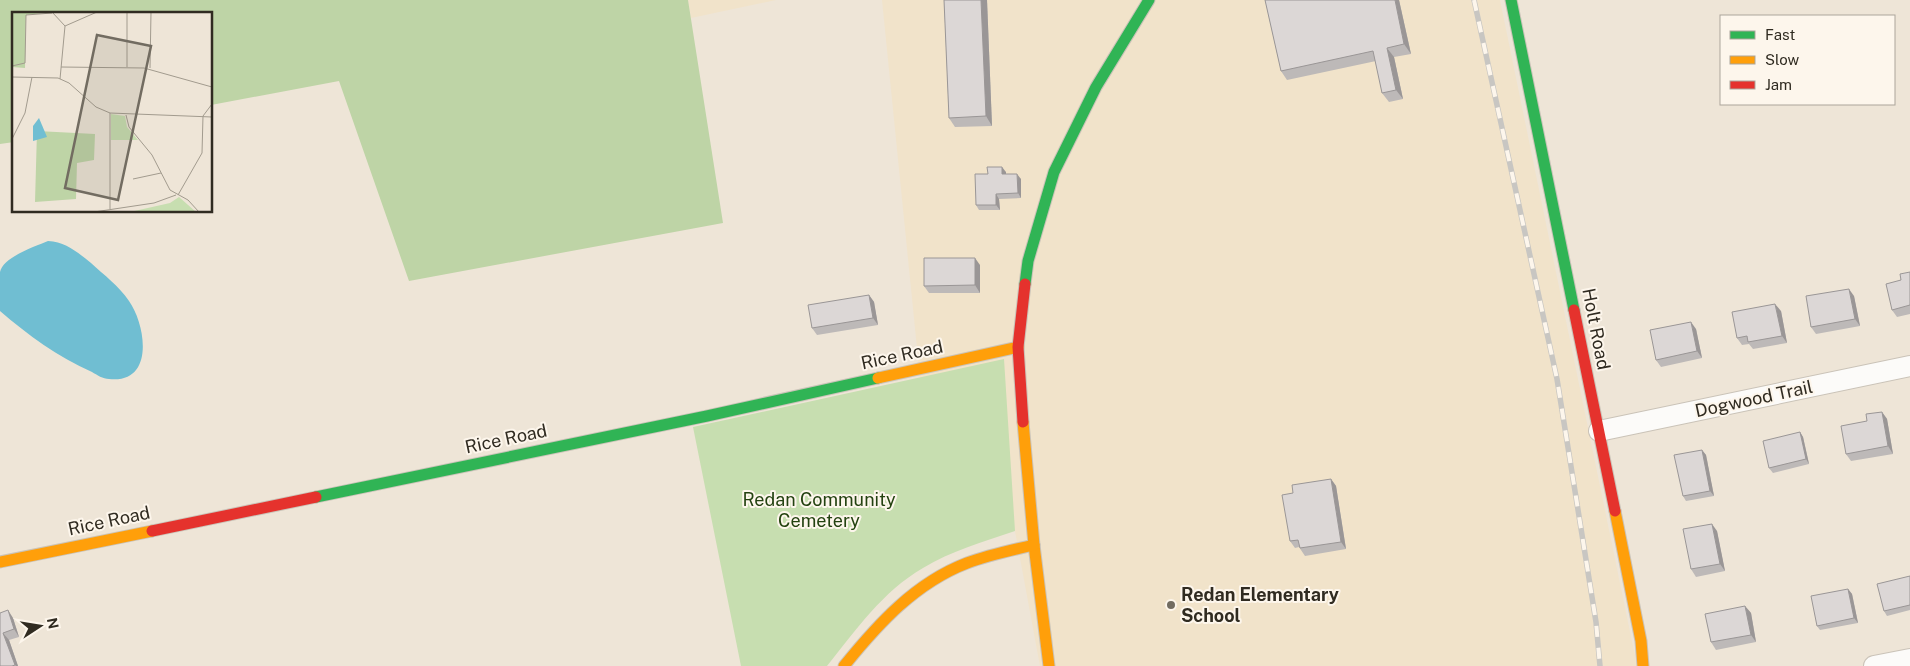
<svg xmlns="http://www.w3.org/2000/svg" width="1910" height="666" font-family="'Public Sans',sans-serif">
<rect width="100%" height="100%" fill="#eee5d7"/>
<g fill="#f1e3ca">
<path d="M688 0H776L691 18Z"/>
<path d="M882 0H1500L1637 666H1040L1015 531 920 378Z"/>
</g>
<path fill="#c7deb0" d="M1004 359 1015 531C983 542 951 551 923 568 883 591 855 631 827 666H741L693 427Z"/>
<path fill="#bed4a6" d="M0 0H688L723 223 409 281 339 81 211 105V14H14V142L0 144Z"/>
<path fill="#70bed2" d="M48 241C66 242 77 252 91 263 104 275 119 286 129 301 146 325 155 384 109 379 103 379 97 375 92 372 58 357 28 335 0 311 0 299 0 284 0 272 3 257 36 246 48 241Z"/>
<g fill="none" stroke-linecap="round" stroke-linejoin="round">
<defs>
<g id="street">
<path d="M1599 431 1910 366"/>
<path d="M1874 666 1910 659"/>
</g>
<g id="fast">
<path d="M1511 0 1574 310"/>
<path d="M1025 284 1028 261 1054 172 1096 87 1149 0"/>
<path d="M316 497 707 416 878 378"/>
</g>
<g id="slow">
<path d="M878 378 1018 347"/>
<path d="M1023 422 1034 545 1049 666"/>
<path d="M1615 511 1641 641 1643 666"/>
<path d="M0 562 152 531"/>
<path d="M844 666C878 624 915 583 967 563 988 555 1011 550 1034 545"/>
</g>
<g id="jam">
<path d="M1574 310 1615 511"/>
<path d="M1023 422 1018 347 1025 284"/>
<path d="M152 531 316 497"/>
</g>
</defs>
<use href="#street" stroke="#cac3b8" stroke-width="22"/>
<use href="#fast" stroke="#cac3b8" stroke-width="13"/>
<use href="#slow" stroke="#cac3b8" stroke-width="13"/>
<use href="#jam" stroke="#cac3b8" stroke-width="13"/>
<use href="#street" stroke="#fcfbf9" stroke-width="20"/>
<use href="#fast" stroke="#30b455" stroke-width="11"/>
<use href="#slow" stroke="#ff9f0a" stroke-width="11"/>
<use href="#jam" stroke="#e5322d" stroke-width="11"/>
<defs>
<path id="rail" d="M1474 0 1557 379 1596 622 1600 666"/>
</defs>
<use href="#rail" stroke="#c8c6c2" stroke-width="5.5"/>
<use href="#rail" stroke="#fdf6ec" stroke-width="4" stroke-dasharray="11" stroke-linecap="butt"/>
</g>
<g fill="#bdb9b8">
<path d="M944 0H987L992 126 955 127 949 118Z"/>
<path d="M1265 0H1399L1411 54 1394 57 1403 99 1389 102 1382 93 1376 61 1287 80 1281 71Z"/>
<path d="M1006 172V174L1021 179V198L999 199 1000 210H979L976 205 988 174Z"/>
<path d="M980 265V293H929L924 286Z"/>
<path d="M1910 272V314L1897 317 1892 310 1901 280Z"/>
<path d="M869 295 874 302 878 325 817 335 812 328Z"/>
<path d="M1854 296 1860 326 1816 334 1811 327Z"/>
<path d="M1781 311 1787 343 1753 349 1749 344 1742 345 1737 338Z"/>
<path d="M1696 329 1702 358 1661 367 1656 360Z"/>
<path d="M1882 412 1887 419 1893 454 1851 461 1846 454 1867 421Z"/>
<path d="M1800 432 1803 437 1809 464 1773 473 1769 468Z"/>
<path d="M1702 450 1706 455 1714 496 1686 501 1683 496Z"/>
<path d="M1331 479 1336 486 1346 549 1305 556 1299 547 1295 548 1290 541 1293 493Z"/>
<path d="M1717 531 1725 571 1696 577 1691 569Z"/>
<path d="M1910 576V610L1887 616 1884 611Z"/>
<path d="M1848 589 1852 594 1858 623 1820 630 1817 626Z"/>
<path d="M1745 606 1751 613 1756 642 1716 650 1711 642Z"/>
<path d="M0 613 13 618 19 637 9 640 18 666H0Z"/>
</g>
<g fill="#9a9696">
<path d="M981 0H987L992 126 986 116Z"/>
<path d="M1395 0H1399L1411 54 1404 44Z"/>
<path d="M1387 48 1394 57 1403 99 1396 90Z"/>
<path d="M1002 167 1006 172V179L1002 174Z"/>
<path d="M1017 174 1021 179V198L1018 193Z"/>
<path d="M996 194 999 199 1000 210 996 205Z"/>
<path d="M975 258 980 265V293L975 285Z"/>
<path d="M1849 289 1854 296 1860 326 1855 319Z"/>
<path d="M869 295 874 302 878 325 873 318Z"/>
<path d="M1775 304 1781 311 1787 343 1782 336Z"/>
<path d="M1691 322 1696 329 1702 358 1697 351Z"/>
<path d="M1882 412 1887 419 1893 454 1888 446Z"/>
<path d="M1800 432 1803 437 1809 464 1806 459Z"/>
<path d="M1702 450 1706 455 1714 496 1710 491Z"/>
<path d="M1331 479 1336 486 1346 549 1341 542Z"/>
<path d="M1712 524 1717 531 1725 571 1720 564Z"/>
<path d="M1848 589 1852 594 1858 623 1854 618Z"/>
<path d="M1745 606 1751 613 1756 642 1751 635Z"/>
<path d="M8 610 13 618 19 637 14 629Z"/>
<path d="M3 633 9 640 18 666H16L15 665Z"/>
</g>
<g fill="#dcd7d6" stroke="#9a9696">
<path d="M944 0H981L986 116 949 118Z"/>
<path d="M1265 0H1395L1404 44 1387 48 1396 90 1382 93 1373 51 1281 71Z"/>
<path d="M987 167H1002V174H1017L1018 193 996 194V205H976L975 174H988Z"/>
<path d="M924 258H975V285L924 286Z"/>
<path d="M1910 272V305L1892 310 1886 284 1901 280 1900 274Z"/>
<path d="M1849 289 1855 319 1811 327 1806 296Z"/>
<path d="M869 295 873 318 812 328 808 305Z"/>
<path d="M1775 304 1782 336 1748 342 1747 336 1737 338 1732 312Z"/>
<path d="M1691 322 1697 351 1656 360 1650 330Z"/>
<path d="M1882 412 1888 446 1846 454 1841 426 1867 421 1866 414Z"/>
<path d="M1800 432 1806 459 1769 468 1763 441Z"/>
<path d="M1702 450 1710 491 1683 496 1674 455Z"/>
<path d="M1331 479 1341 542 1300 548 1298 540 1290 541 1282 495 1293 493 1292 485Z"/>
<path d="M1712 524 1720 564 1691 569 1683 529Z"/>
<path d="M1910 576V605L1884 611 1877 584Z"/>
<path d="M1848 589 1854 618 1817 626 1811 596Z"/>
<path d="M1745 606 1751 635 1711 642 1705 614Z"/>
<path d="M8 610 14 629 3 633 15 665 12 666H0V613Z"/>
</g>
<circle fill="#726c61" stroke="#fdf6ec" stroke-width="2" cx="1171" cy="605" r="5"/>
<g text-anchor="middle" stroke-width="4" stroke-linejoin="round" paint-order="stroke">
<g font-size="18" fill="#302b21" stroke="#fdf6ec">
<text transform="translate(1596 329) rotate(79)" y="6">Holt Road</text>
<text transform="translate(902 355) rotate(-12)" y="6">Rice Road</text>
<text transform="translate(1754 399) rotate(-12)" y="6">Dogwood Trail</text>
<text transform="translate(506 439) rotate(-12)" y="6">Rice Road</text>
<text transform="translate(109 521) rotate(-12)" y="6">Rice Road</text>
</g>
<g font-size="18" fill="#234210" stroke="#fdf6ec">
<text x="819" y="506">Redan Community<tspan x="819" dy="21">Cemetery</tspan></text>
</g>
<g font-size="18" font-weight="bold" fill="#302b21" stroke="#fdf6ec" text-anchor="start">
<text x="1181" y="601">Redan Elementary<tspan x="1181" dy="21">School</tspan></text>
</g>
</g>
<g transform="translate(12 12)">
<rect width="200" height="200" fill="#eee5d7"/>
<path d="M99 102 113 104 115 115 126 128H99ZM167 185 184 200H118L158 191Z" fill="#c7deb0"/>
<path d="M0 0H40L14 3 13 56 0 55ZM25 119 83 122 82 148 65 151 64 187 23 190Z" fill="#bed4a6"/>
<path d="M27 106 35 125 21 129V114Z" fill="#70bed2"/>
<path fill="none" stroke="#a29b8e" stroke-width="1" d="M40 0 53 14 48 67M53 14 85 0M0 54 13 51 14 3 40 1M49 55 132 56 200 75M115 55V0M138 56 139 0M0 65 46 66 57 71 84 95 98 101 200 105M114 103 117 115 140 143 158 178 176 188 187 200M0 127 13 101 20 65M0 154V200M121 167 149 161M166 183 190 141 191 104 200 92M98 197V101M82 200 142 191 164 183"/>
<path fill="#726c61" fill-opacity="0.15" stroke="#726c61" stroke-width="2.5" d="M85 23 139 34 106 188 53 176Z"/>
<rect width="200" height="200" fill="none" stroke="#302b21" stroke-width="2.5"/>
</g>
<rect x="1720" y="15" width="175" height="90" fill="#fdf6ec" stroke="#aba59b"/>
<rect x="1730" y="31" width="25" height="8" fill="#30b455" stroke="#aba59b"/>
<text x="1765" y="40" font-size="15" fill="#302b21">Fast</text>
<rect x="1730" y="56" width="25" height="8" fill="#ff9f0a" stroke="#aba59b"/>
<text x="1765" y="65" font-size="15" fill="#302b21">Slow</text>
<rect x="1730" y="81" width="25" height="8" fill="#e5322d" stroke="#aba59b"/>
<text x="1765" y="90" font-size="15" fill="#302b21">Jam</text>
<g transform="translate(40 626) rotate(78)" stroke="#fdf6ec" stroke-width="4" paint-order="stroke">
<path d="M0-4L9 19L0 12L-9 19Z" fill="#302b21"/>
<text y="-8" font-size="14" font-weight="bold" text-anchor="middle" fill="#302b21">N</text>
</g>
</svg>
